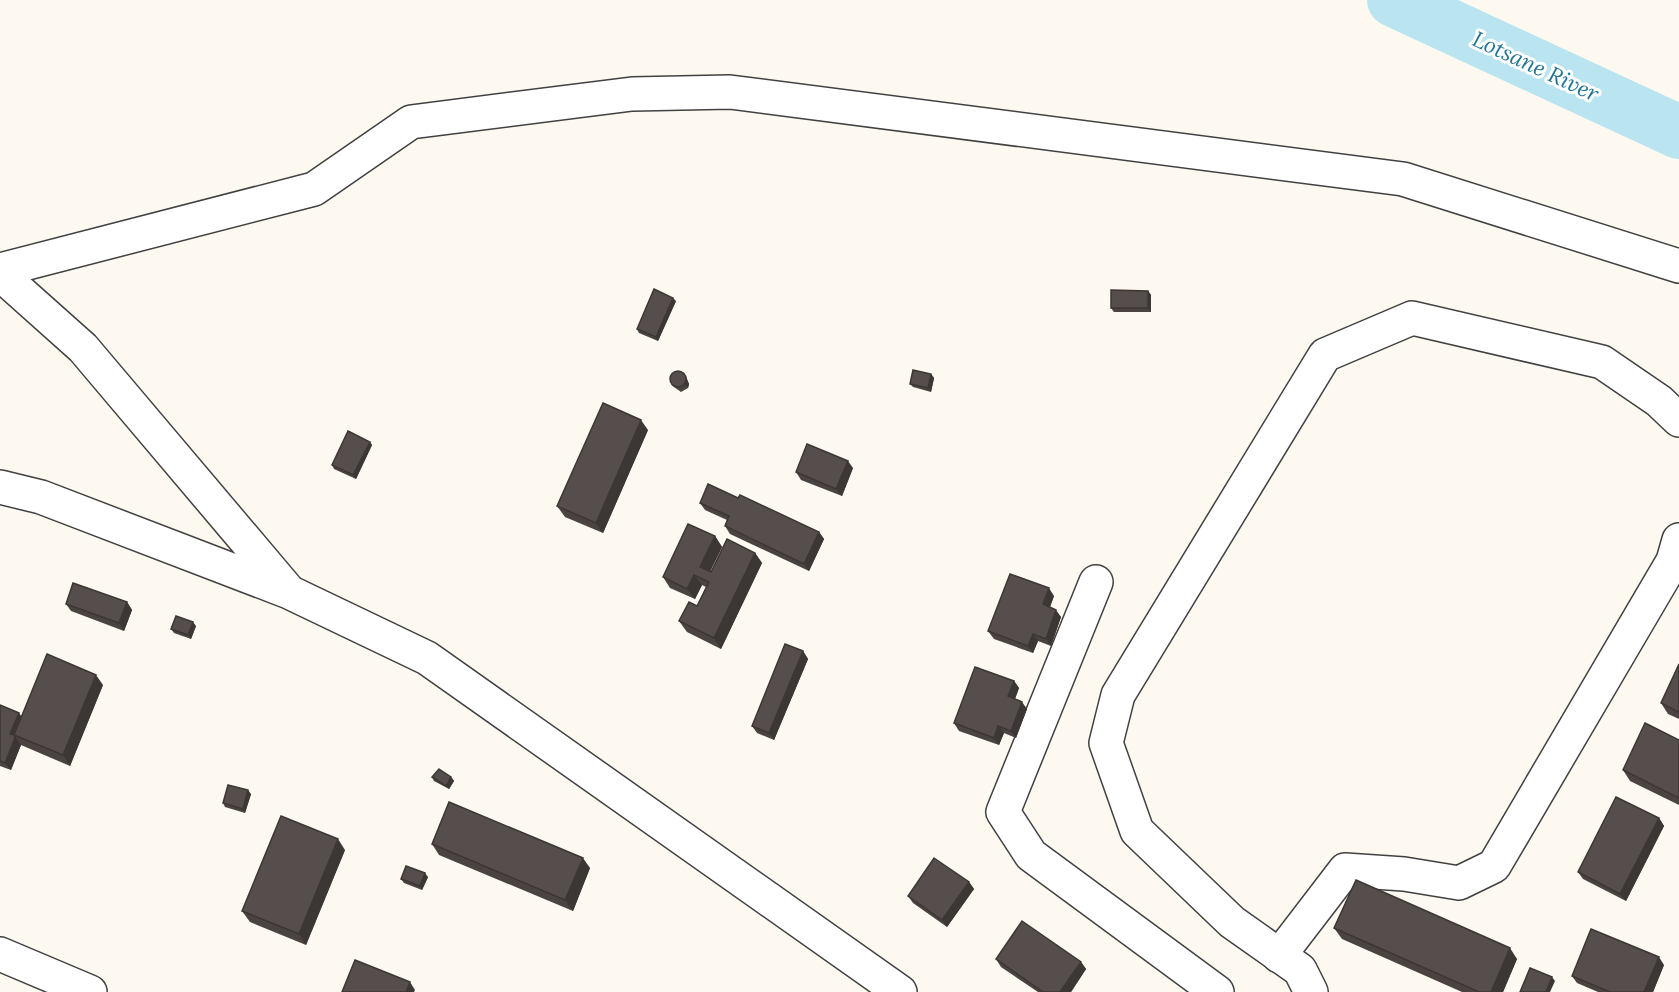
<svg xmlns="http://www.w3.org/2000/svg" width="1679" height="992" font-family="Lora,serif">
<rect width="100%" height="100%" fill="#fdf9f1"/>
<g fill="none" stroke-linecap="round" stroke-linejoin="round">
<path stroke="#bae5f0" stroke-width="54" d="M1394 0 1679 132"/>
<defs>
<g id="minor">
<path d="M0 270 314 189 411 122 632 94 730 92 1403 179 1679 266"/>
<path d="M0 274 83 348 286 588"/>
<path d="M0 487 41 497 289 592 427 658 900 992"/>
<path d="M1096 582 1003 812 1031 855 1217 992"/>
<path d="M0 954 90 992"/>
<path d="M1279 956 1345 870 1404 874 1459 883 1494 866 1673 561 1679 540"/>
<path d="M1311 992 1300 970 1232 922 1137 831 1106 743 1118 695 1325 355 1412 318 1602 362 1659 401 1679 420"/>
</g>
</defs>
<use href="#minor" stroke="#414141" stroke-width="36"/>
<use href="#minor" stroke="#fff" stroke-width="33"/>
</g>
<g fill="#4a4341">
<path d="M1148 291 1151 295V312H1114L1111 308Z"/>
<path d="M676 301 658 341 639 333 637 329Z"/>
<path d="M931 374 934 378 931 392 913 387 910 384Z"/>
<path d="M686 376 689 384 688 388 681 392 674 387 671 384Z"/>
<path d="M648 430 603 533 565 517 557 506Z"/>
<path d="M370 442 372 445 356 479 334 469 332 465Z"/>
<path d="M853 468 842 496 801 480 796 472Z"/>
<path d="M738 498 819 532 824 539 809 571 730 534 725 526 727 520 705 510 700 503Z"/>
<path d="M715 536 722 547 710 572H711L755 553 762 563 721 649 687 632 679 621 697 606 706 587 702 585 695 599 670 588 663 577Z"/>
<path d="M1054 596 1050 607 1061 617 1051 646 1038 641 1033 653 994 639 988 631Z"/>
<path d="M127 602 132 610 124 631 71 611 66 604Z"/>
<path d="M196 626 191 639 174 633 171 629Z"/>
<path d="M803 651 808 659 774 740 757 733 752 726Z"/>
<path d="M1679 664V719L1668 714 1661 703Z"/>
<path d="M1014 681 1019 688 1015 699 1027 709 1016 738 1004 733 999 745 959 731 954 723Z"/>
<path d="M103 685 70 766 21 745 11 770 0 766V705L21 717Z"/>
<path d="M1679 740V805L1630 781 1623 770Z"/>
<path d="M432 777H451L454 781 449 789 434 781Z"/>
<path d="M251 794 245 813 225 807 223 803Z"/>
<path d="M1659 818 1664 826 1626 901 1583 879 1578 872Z"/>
<path d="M432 844 590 868 573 911 439 855Z"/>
<path d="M345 850 306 945 250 922 242 911Z"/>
<path d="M428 877 422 890 404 883 401 879Z"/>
<path d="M969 882 974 889 947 927 913 903 908 896Z"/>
<path d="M1334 928 1517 959 1503 992H1462L1342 939Z"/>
<path d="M996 959 1081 962 1086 969 1071 992H1038L1001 967Z"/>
<path d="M1664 965 1653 992H1598L1577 983 1572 976Z"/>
</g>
<g fill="#3c3735">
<path d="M1148 291 1151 295V312L1148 308Z"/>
<path d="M673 298 676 301 658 341 656 337Z"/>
<path d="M683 372 689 384 688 388 685 385Z"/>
<path d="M931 374 934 378 931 392 928 388Z"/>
<path d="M641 420 648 430 603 533 596 523Z"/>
<path d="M370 442 372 445 356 479 353 475Z"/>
<path d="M848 461 853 468 842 496 836 489Z"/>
<path d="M819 532 824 539 809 571 804 564Z"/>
<path d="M715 536 722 547 707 577 700 567Z"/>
<path d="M755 553 762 563 721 649 714 638Z"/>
<path d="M694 575 702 585 695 599 687 589Z"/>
<path d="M1049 588 1054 596 1048 612 1043 604Z"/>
<path d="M127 602 132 610 124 631 119 623Z"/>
<path d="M1056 610 1061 617 1051 646 1046 639Z"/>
<path d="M193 622 196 626 191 639 188 635Z"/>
<path d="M1033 634 1038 641 1033 653 1028 646Z"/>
<path d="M803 651 808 659 774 740 769 733Z"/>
<path d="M96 675 103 685 70 766 63 755Z"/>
<path d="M1014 681 1019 688 1013 704 1008 696Z"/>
<path d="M1022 702 1027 709 1016 738 1011 731Z"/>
<path d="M19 713 24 720 14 735 21 745 11 770 5 763 10 734Z"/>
<path d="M998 726 1004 733 999 745 994 738Z"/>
<path d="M451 777 454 781 449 789 446 786Z"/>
<path d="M248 790 251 794 245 813 243 809Z"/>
<path d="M1659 818 1664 826 1626 901 1620 894Z"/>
<path d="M338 839 345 850 306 945 299 934Z"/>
<path d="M583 858 590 868 573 911 565 900Z"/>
<path d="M425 873 428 877 422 890 420 886Z"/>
<path d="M969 882 974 889 947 927 942 920Z"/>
<path d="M1510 948 1517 959 1503 992H1491Z"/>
<path d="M1659 957 1664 965 1653 992H1644Z"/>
<path d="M1081 962 1086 969 1071 992H1060Z"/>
<path d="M1552 977 1555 981 1550 992H1546Z"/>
<path d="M410 982 415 990 414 992H406Z"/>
</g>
<g fill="#564e4c" stroke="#3c3735" stroke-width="1.5">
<path d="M654 289 673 298 656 337 637 329Z"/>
<path d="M1111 290 1148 291V308H1111Z"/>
<path d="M913 370 931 374 928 388 910 384Z"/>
<circle cx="678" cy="379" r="8"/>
<path d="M603 403 641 420 596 523 557 506Z"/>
<path d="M348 431 370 442 353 475 332 465Z"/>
<path d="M807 444 848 461 836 489 796 472Z"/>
<path d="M708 484 738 498 740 495 819 532 804 564 725 526 729 516 700 503Z"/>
<path d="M688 524 715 536 700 567 711 572 727 539 755 553 714 638 679 621 689 602 697 606 709 582 694 575 687 589 663 577Z"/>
<path d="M1010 574 1049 588 1043 604 1056 610 1046 639 1033 634 1028 646 988 631Z"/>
<path d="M73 583 127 602 119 623 66 604Z"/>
<path d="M176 616 193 622 188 635 171 629Z"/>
<path d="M785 644 803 651 769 733 752 726Z"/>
<path d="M47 654 96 675 63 755 14 735Z"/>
<path d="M1679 664V712L1661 703Z"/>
<path d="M975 667 1014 681 1008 696 1022 702 1011 731 998 726 994 738 954 723Z"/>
<path d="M0 705 19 713 10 734 14 735 15 738 5 763 0 761Z"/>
<path d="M1645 723 1679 740V798L1623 770Z"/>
<path d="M439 769 451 777 446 786 432 777Z"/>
<path d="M228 785 248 790 243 809 223 803Z"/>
<path d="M1616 797 1659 818 1620 894 1578 872Z"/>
<path d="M449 802 583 858 565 900 432 844Z"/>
<path d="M281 816 338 839 299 934 242 911Z"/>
<path d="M934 858 969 882 942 920 908 896Z"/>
<path d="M406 866 425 873 420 886 401 879Z"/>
<path d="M1356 880 1510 948 1491 992H1479L1334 928Z"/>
<path d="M1022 921 1081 962 1060 992H1043L996 959Z"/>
<path d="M1591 929 1659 957 1644 992H1610L1572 976Z"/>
<path d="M355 960 410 982 406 992H342Z"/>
<path d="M1530 968 1552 977 1546 992H1520Z"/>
</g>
<g text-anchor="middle" stroke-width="6" stroke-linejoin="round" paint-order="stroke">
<g font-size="22" font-style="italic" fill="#237594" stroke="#fff">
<text transform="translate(1536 66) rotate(25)" y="8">Lotsane River</text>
</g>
</g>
</svg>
